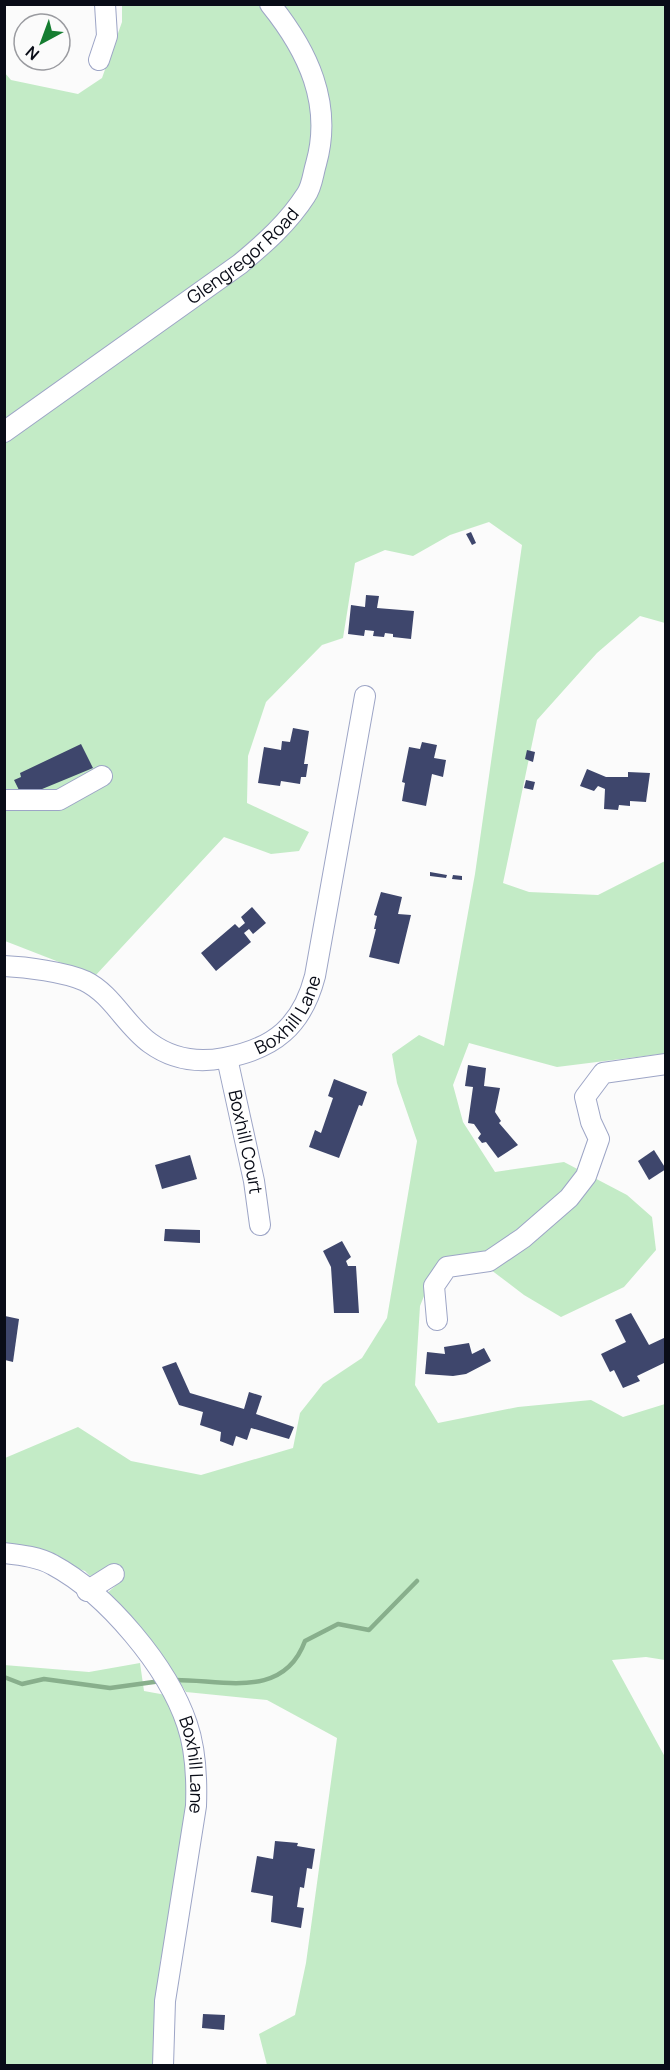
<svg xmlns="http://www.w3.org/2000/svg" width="670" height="2070" font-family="Manrope,sans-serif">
<rect width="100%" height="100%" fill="#fbfbfb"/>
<g fill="#c3ebc6">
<path d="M122 5H665V623L640 616 597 653 537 720 503 883 529 892 598 895 665 861V1073L661 1054 557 1067 469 1043 453 1085 463 1122 495 1172 564 1162 627 1195 652 1217 656 1250 624 1287 561 1317 524 1295 470 1254 434 1271 420 1306 415 1385 438 1423 518 1407 591 1400 623 1417 665 1404V1660L646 1657 612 1660 665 1757V2065H267L259 2034 295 2015 306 1963 337 1738 267 1700 186 1692 159 1650 115 1607 106 1594 121 1581 115 1568 90 1576 85 1571 5 1544V1458L78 1427 131 1461 201 1475 293 1448 300 1413 323 1384 362 1358 387 1318 417 1141 397 1083 392 1054 419 1035 444 1046 475 874 522 545 489 522 450 535 413 556 385 550 355 563 343 638 322 645 266 702 248 756 247 803 309 832 299 851 271 854 224 837 95 976 5 941 4 72 11 80 78 94 102 78 122 22Z"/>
<path d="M140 1663 144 1691 166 1695 182 1728 192 1775 176 1906 160 1962 156 2065H5L4 1665 89 1672Z"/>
</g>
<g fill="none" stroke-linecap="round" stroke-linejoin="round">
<g stroke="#88af8c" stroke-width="4.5">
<path d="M4 1677 22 1684 44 1679 110 1688 161 1681"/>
<path d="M173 1680C221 1679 283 1701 305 1641L338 1624 369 1630 417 1581"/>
</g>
</g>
<g fill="#3e466c">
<path d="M471 532 476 543 472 545 466 534Z"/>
<path d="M366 595 379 596 377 608 414 611 411 639 393 637V634L385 633 384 637 373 636 374 631 365 630 364 636 348 634 351 605 365 607Z"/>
<path d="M293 728 309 731 304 764H308L306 777H301L300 784 281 781 280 786 258 783 264 747 281 750 282 741 290 742Z"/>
<path d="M422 742 437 745 434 758 446 760 443 777 432 774 426 806 402 801 405 783 402 782 409 747 420 749Z"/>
<path d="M81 744 93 768 30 794H21L14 780 21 777 20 773Z"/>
<path d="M527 750 535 752 533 762 525 759Z"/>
<path d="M587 769 606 777H628V772L650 773 646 802 630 801V806L619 805 618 810 604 809 605 789 598 786 594 791 580 786Z"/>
<path d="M526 780 535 782 533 790 524 788Z"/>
<path d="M430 872 447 875 446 878 430 876Z"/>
<path d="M453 875 462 876V880L452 879Z"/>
<path d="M381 892 402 897 398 914 411 915 399 964 369 957 376 929H374L377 916 374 915Z"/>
<path d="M252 907 266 923 253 934 249 929 244 933 251 942 216 971 201 953 235 924 239 928 245 923 241 917Z"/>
<path d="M468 1065 486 1068 484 1086 500 1088 495 1112 501 1121 499 1123 518 1145 498 1158 486 1142 482 1143 478 1138 481 1134 474 1124 468 1123 473 1087 465 1086Z"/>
<path d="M334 1079 367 1092 362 1106 359 1105 339 1158 309 1147 315 1130 321 1133 333 1098 328 1096Z"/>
<path d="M654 1150 666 1169 649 1180 638 1161Z"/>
<path d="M190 1155 197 1179 162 1189 155 1165Z"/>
<path d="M165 1229 200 1230V1243L164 1241Z"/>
<path d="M342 1241 351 1257 346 1261 348 1266H356L359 1313H334L331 1267 323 1251Z"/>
<path d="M631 1313 649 1345 666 1337V1362L637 1376 640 1381 623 1388 614 1370 610 1372 601 1354 626 1342 615 1320Z"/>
<path d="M5 1316 19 1319 13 1362 5 1360Z"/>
<path d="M469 1343 472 1354 484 1348 491 1361 466 1374 453 1376 425 1374 427 1352 445 1354 444 1347Z"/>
<path d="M176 1362 190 1393 244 1409 249 1392 262 1396 256 1414 294 1427 289 1439 251 1428 247 1440 236 1436 233 1446 220 1441 221 1432 200 1425 203 1412 179 1405 162 1367Z"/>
<path d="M275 1841 298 1843 297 1846 315 1849 312 1869 307 1868 304 1888 300 1887 297 1907 304 1908 301 1928 271 1922 273 1896 251 1892 257 1856 273 1859Z"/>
<path d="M203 2014 225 2015 224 2030 202 2028Z"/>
</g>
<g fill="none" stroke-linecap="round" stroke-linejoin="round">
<defs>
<g id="minor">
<path d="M99 60 107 36 105 4"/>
<path id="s1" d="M4 432 240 264C265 243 288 223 306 195 312 187 313 174 316 164 333 104 308 51 270 4"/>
<path d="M4 800H59L102 776"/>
<path id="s2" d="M4 966C26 967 65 972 85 981 112 994 126 1026 150 1043 172 1059 198 1063 224 1058 274 1049 302 1026 315 976L365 696"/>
<path id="s3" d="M227 1058 254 1181 260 1225"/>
<path d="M437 1320 434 1286 447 1267 489 1261 523 1238 569 1198 586 1176 599 1139 591 1122 585 1097 603 1073 666 1064"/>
<path id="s4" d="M4 1553C21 1555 39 1557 53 1565 107 1594 168 1667 187 1724 196 1750 197 1779 196 1806L165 2001 163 2066"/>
<path d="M87 1591 114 1574"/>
</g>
</defs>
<use href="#minor" stroke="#9da5c6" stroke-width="22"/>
<use href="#minor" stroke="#fff" stroke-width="20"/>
</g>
<g text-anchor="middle" stroke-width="6" stroke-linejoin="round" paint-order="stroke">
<g font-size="18" fill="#090c17" stroke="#fbfbfb">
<text dy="6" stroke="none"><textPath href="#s1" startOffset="297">Glengregor Road</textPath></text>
<text dy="6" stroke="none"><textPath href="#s2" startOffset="333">Boxhill Lane</textPath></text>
<text dy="6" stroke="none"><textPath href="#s3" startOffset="86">Boxhill Court</textPath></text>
<text dy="6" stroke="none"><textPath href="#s4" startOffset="304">Boxhill Lane</textPath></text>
</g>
</g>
<rect width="670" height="2070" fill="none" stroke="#090c17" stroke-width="12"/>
<g transform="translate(42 42) rotate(221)"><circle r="28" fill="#fbfbfb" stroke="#9a9ba0" stroke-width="1.5"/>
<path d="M0-4.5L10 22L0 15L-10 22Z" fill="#157d31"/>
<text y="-9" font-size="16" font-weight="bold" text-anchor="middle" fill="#090c17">N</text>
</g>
</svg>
